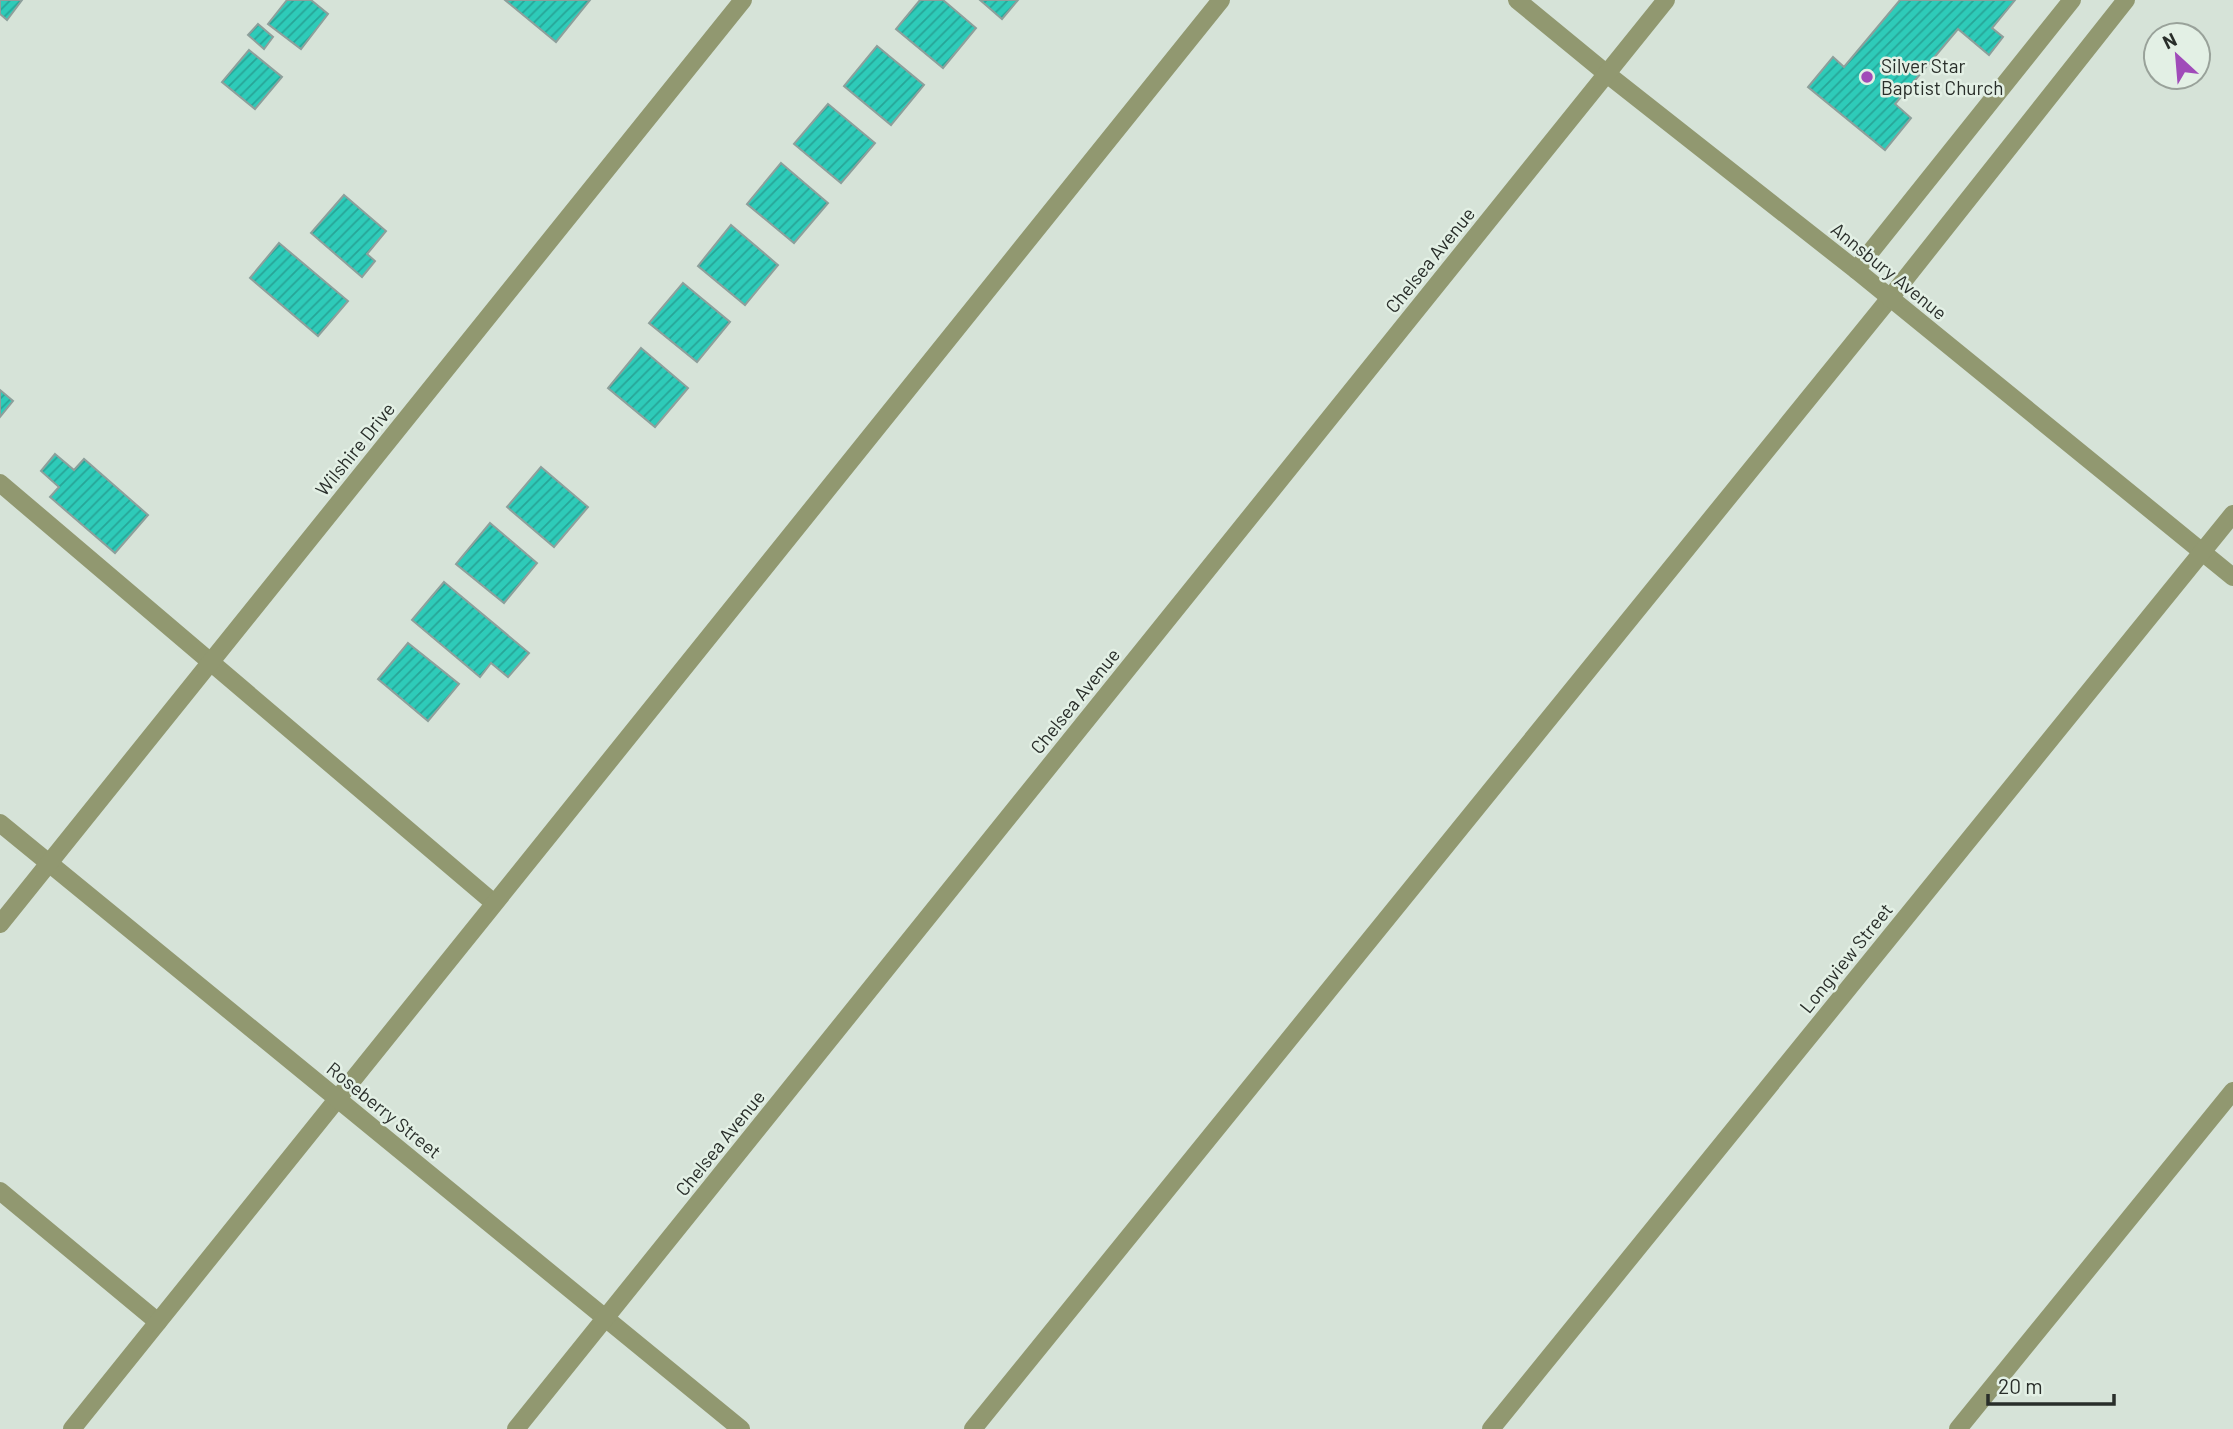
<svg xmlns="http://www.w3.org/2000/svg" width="2233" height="1429" font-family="Barlow,sans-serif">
<defs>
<pattern id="building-hatch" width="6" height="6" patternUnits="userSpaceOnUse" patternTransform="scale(1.75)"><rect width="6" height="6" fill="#2ecbb9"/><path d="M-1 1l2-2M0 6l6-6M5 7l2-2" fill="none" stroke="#27a597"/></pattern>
</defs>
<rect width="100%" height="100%" fill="#d6e3d8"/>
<g fill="url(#building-hatch)" stroke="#8d9f9b" stroke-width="2">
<path d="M0 0H22L7 20 0 14Z"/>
<path d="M287 0H311L328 14 301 49 268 24Z"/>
<path d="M505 0H590L556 42Z"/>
<path d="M920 0H943L976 28 943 68 896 29Z"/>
<path d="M980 0H1018L1002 19Z"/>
<path d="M1900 0H2015L1992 28 2003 37 1989 55 1958 29 1895 104 1911 118 1885 150 1808 87 1833 57 1844 67Z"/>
<path d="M258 24 273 37 264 49 248 35Z"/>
<path d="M877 46 924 85 891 125 844 86Z"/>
<path d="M249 50 282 77 255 109 222 82Z"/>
<path d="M828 104 875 143 841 183 794 144Z"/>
<path d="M781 163 828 203 794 243 747 204Z"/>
<path d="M344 195 386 231 367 254 375 261 362 277 311 233Z"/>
<path d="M731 225 778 265 745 305 698 266Z"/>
<path d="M279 243 348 301 318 336 250 278Z"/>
<path d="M683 283 730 322 697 362 649 323Z"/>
<path d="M641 348 688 388 655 427 608 388Z"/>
<path d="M0 390 13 401 0 417Z"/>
<path d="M55 454 74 470 84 459 148 515 115 553 50 497 59 487 41 471Z"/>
<path d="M541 467 588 507 554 547 507 507Z"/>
<path d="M490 523 537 563 504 603 456 564Z"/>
<path d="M444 582 529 653 508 677 491 663 480 677 412 620Z"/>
<path d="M408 643 459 684 428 721 378 679Z"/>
</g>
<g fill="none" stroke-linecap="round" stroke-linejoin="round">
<g stroke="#919870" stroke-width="18">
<path d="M1856 270 2072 0"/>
<path d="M0 483 494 903"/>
<path d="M0 1191 158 1322"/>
<path d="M72 1429 1221 0"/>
<path d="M973 1429 1890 298 2126 0"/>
<path d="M1958 1429 2233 1091"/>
</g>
<g stroke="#919870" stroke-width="18">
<path d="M1517 0 1607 74 1856 270 2233 577"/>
<path d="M0 823 741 1429"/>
<path d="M0 924 743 0"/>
<path d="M516 1429 1666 0"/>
<path d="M1491 1429 2233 514"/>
</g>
</g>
<circle fill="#a04bb9" stroke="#e3f0e5" stroke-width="2.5" cx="1867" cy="77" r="7"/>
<g text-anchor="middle" stroke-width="5" stroke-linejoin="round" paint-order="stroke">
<g font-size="19" fill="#292e2a" stroke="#e3f0e5" text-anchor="start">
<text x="1881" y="73">Silver Star<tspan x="1881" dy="22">Baptist Church</tspan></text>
</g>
<g font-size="19" fill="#292e2a" stroke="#e3f0e5">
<text transform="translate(1430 260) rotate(-51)" y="7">Chelsea Avenue</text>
<text transform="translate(1889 271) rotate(39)" y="7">Annsbury Avenue</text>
<text transform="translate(355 449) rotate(-51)" y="7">Wilshire Drive</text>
<text transform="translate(1075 701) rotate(-51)" y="7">Chelsea Avenue</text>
<text transform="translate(1846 958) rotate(-51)" y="7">Longview Street</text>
<text transform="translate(384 1110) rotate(39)" y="7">Roseberry Street</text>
<text transform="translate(720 1143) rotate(-51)" y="7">Chelsea Avenue</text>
</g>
</g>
<g transform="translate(2177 56) rotate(334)"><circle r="33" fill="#e3f0e5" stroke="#99a29a" stroke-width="2"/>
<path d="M0-5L12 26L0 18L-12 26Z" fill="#a04bb9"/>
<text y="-10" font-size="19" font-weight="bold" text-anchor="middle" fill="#292e2a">N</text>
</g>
<path d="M1988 1394v10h126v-10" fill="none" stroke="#292e2a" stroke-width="3.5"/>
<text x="1998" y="1394" font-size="21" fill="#292e2a" stroke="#e3f0e5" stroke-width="5" paint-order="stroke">20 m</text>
</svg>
